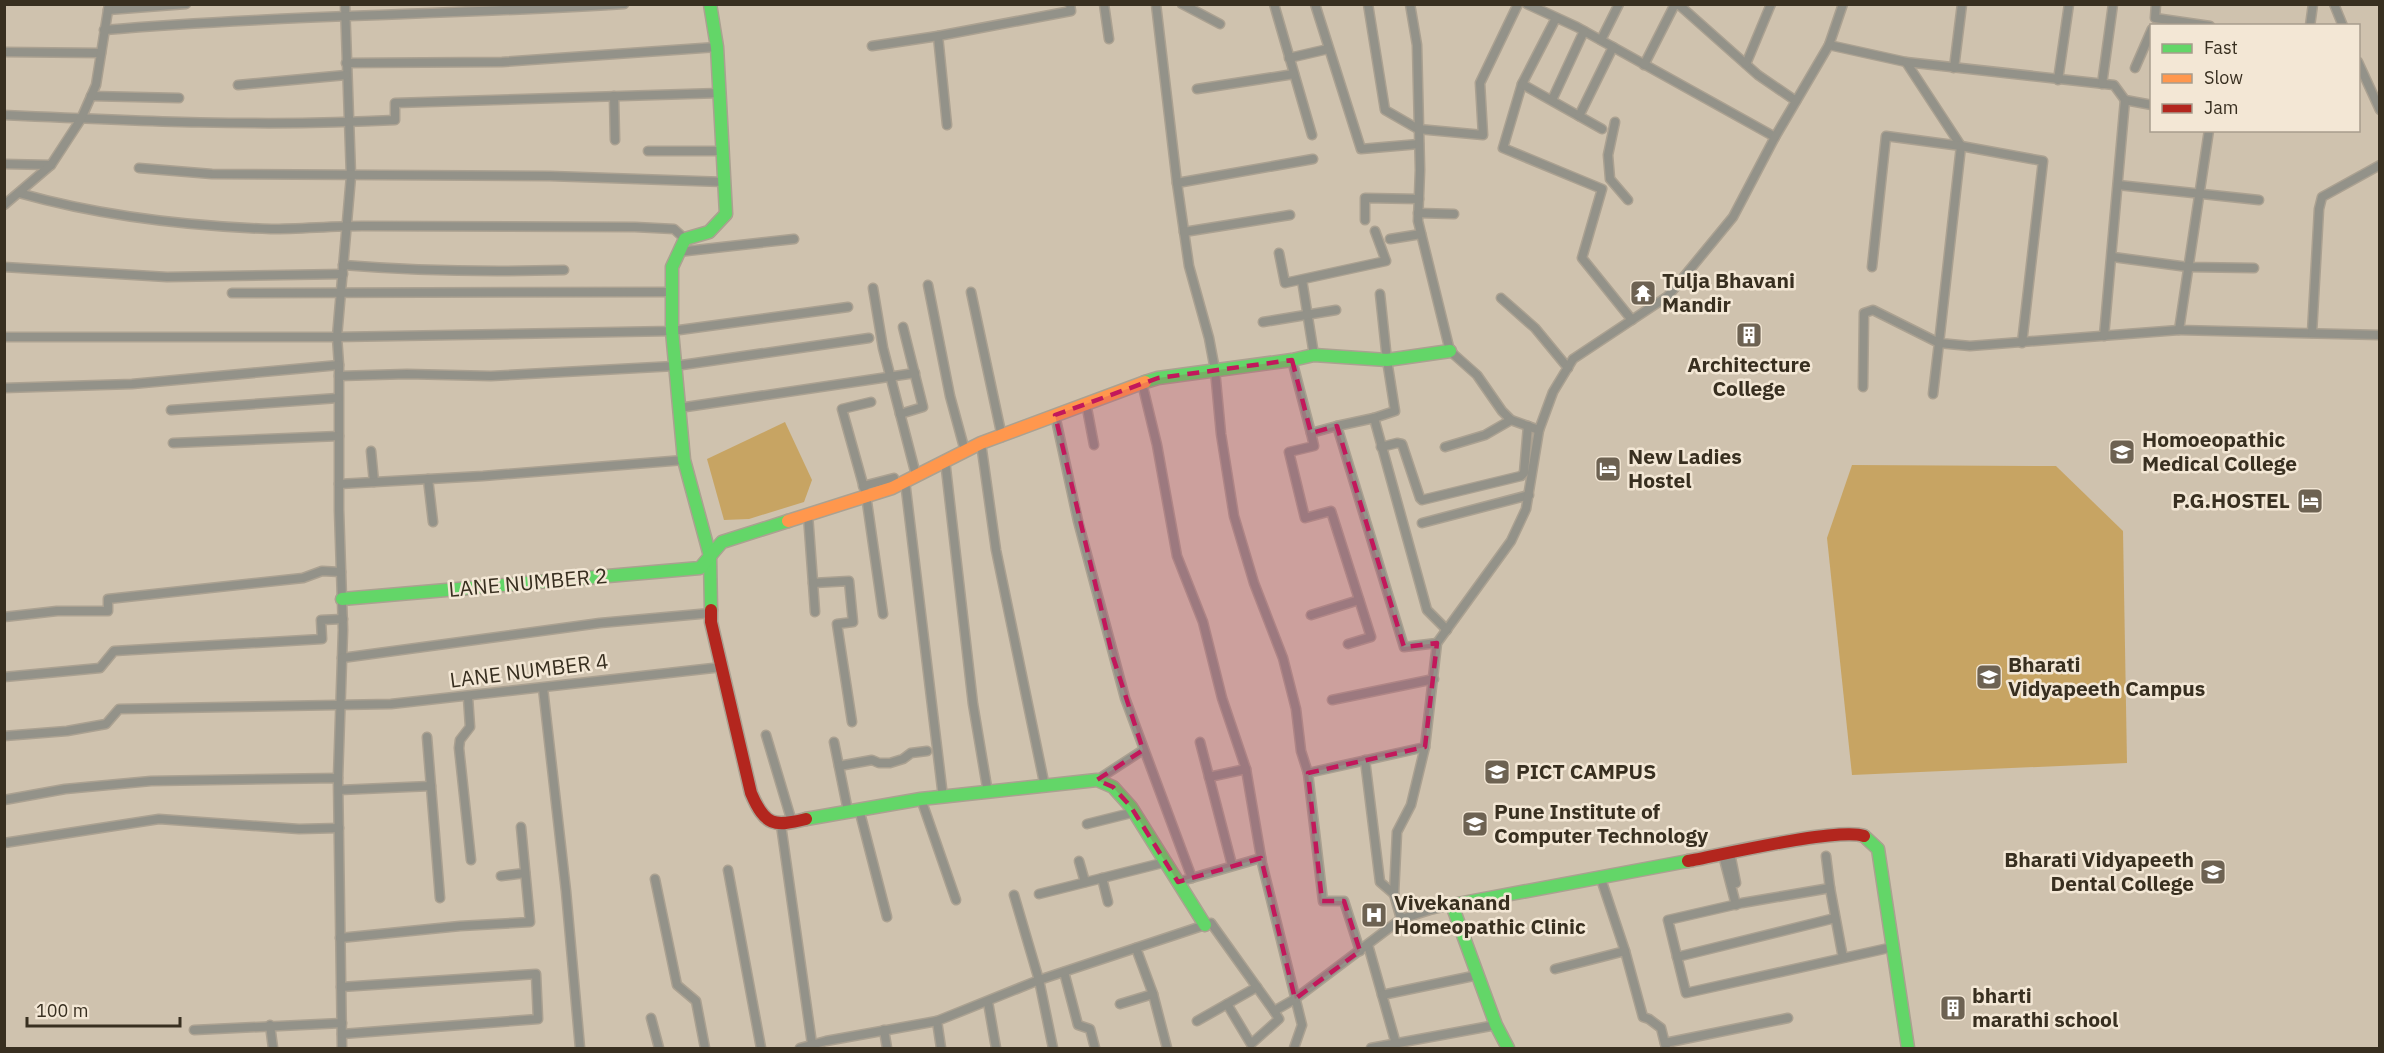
<svg xmlns="http://www.w3.org/2000/svg" width="2384" height="1053" font-family="'IBM Plex Sans',sans-serif">
<rect width="100%" height="100%" fill="#cfc2ae"/>
<g fill="#c7a463">
<path d="M785 422 812 480 804 502 749 519 724 520 707 459Z"/>
<path d="M1852 465 2056 466 2123 531 2127 763 1852 775 1827 538Z"/>
</g>
<g fill="none" stroke-linecap="round" stroke-linejoin="round">
<defs>
<g id="street">
<path d="M345 4 351 176 337 337 672 331 848 307"/>
<path d="M1104 4 1109 39"/>
<path d="M1156 4 1177 183 1189 266 1209 338 1215 370 1221 434 1234 516 1254 583 1283 658 1296 709 1301 751 1308 773 1323 901H1344L1360 951"/>
<path d="M1182 4 1220 24"/>
<path d="M1274 4 1312 135"/>
<path d="M1315 4 1361 149 1419 144"/>
<path d="M1368 4 1385 110 1418 129 1483 135 1480 83 1518 4"/>
<path d="M1410 4 1417 45 1420 170 1418 221 1450 351 1477 375 1502 411 1511 420 1539 430"/>
<path d="M1527 4 1577 27 1775 137"/>
<path d="M1678 4 1758 75 1796 101"/>
<path d="M2156 4 2155 18 2210 26"/>
<path d="M2334 4 2343 26"/>
<path d="M108 10 186 4"/>
<path d="M1556 18 1522 84 1503 148 1602 189 1582 258 1632 320"/>
<path d="M2310 26 2313 4"/>
<path d="M104 30C277 15 451 15 624 4"/>
<path d="M938 36 947 125"/>
<path d="M1601 40 1619 4"/>
<path d="M1829 45 1906 62 1961 146 1939 343 1970 346 2179 330"/>
<path d="M872 46 938 36 1071 11 1070 4"/>
<path d="M4 52 101 53"/>
<path d="M1289 58 1328 49"/>
<path d="M1906 62 2114 85 2125 100 2152 105"/>
<path d="M2358 62 2380 110"/>
<path d="M346 63 502 62 717 47"/>
<path d="M1746 64 1771 4"/>
<path d="M1644 65 1675 4"/>
<path d="M1954 68 1962 4"/>
<path d="M2135 68 2152 29"/>
<path d="M2058 80 2069 4"/>
<path d="M1522 84 1602 129"/>
<path d="M2102 84 2113 4"/>
<path d="M238 85 346 75"/>
<path d="M1197 89 1294 74"/>
<path d="M91 96 179 98"/>
<path d="M614 96 615 140"/>
<path d="M1552 100 1584 31"/>
<path d="M4 115C134 121 265 127 395 120V103L720 93"/>
<path d="M1579 116 1613 47"/>
<path d="M1615 122 1608 155 1610 179 1628 200"/>
<path d="M2209 130 2179 330 2380 335"/>
<path d="M648 151H724"/>
<path d="M4 164 51 165"/>
<path d="M139 168 212 174 550 176 725 182"/>
<path d="M1177 183 1313 159"/>
<path d="M2118 185 2259 200"/>
<path d="M19 193C100 216 186 226 271 229 301 229 332 226 362 226 453 226 544 226 635 227L674 229 685 239"/>
<path d="M4 205 51 165 81 119 96 85 109 4"/>
<path d="M1418 213 1454 214"/>
<path d="M1365 220V198L1419 199"/>
<path d="M1184 232 1290 215"/>
<path d="M1390 239 1421 234"/>
<path d="M678 252 794 239"/>
<path d="M1279 253 1285 283 1386 261 1375 231"/>
<path d="M2113 257 2188 267 2254 268"/>
<path d="M343 265C417 271 490 272 564 270"/>
<path d="M4 267 167 277 343 274"/>
<path d="M1872 267 1886 136 1961 146 2043 161 2022 343"/>
<path d="M1302 280 1314 355"/>
<path d="M928 285 950 396 965 451"/>
<path d="M873 288 883 348 916 475"/>
<path d="M971 292 1002 437"/>
<path d="M232 293 671 292"/>
<path d="M1501 298 1535 328 1568 368"/>
<path d="M1263 322 1336 310"/>
<path d="M2312 333 2319 209 2322 197 2380 165"/>
<path d="M2104 336 2125 100"/>
<path d="M4 337H337L339 365V510L343 630 338 778"/>
<path d="M1292 360 1311 433 1337 426 1404 647 1437 643"/>
<path d="M339 376 407 374 491 376 675 366 869 338"/>
<path d="M1142 383 1157 445 1177 556 1203 622 1222 698 1246 769 1262 863 1302 1025 1294 1048"/>
<path d="M1863 387 1864 313 1873 310 1939 343 1933 394"/>
<path d="M4 388 132 384 339 365"/>
<path d="M871 402 842 409 866 495 883 614"/>
<path d="M1086 403 1094 445"/>
<path d="M679 408 915 373"/>
<path d="M171 410 338 398"/>
<path d="M900 414 923 407 903 327"/>
<path d="M1055 415 1078 521 1125 698 1192 878"/>
<path d="M1374 418 1395 411 1387 360 1380 294"/>
<path d="M1337 426 1374 418 1427 610 1447 630"/>
<path d="M1311 433 1314 446 1289 452 1305 518 1331 511 1371 637 1348 644"/>
<path d="M173 443 339 436"/>
<path d="M981 443 996 550 1045 787"/>
<path d="M1381 447 1397 443 1402 444 1420 498 1422 500 1521 476 1524 473 1528 426"/>
<path d="M1445 447 1485 435 1511 420"/>
<path d="M371 451 374 482"/>
<path d="M945 460 973 704 988 793"/>
<path d="M428 479 433 522"/>
<path d="M905 481 943 797"/>
<path d="M339 484 483 476 684 460"/>
<path d="M863 486 894 478"/>
<path d="M808 515 813 583 849 581 853 622 837 624 852 722"/>
<path d="M1422 523 1529 495"/>
<path d="M813 583 815 612"/>
<path d="M1311 615 1359 600"/>
<path d="M4 617 57 611H108V599L303 578 322 571 341 572"/>
<path d="M342 658 600 623 711 613"/>
<path d="M4 677 100 668 114 651 322 639 321 620 343 619"/>
<path d="M543 688 566 891 580 1048"/>
<path d="M468 697 470 727 460 740 459 748 471 860"/>
<path d="M1332 700 1434 679"/>
<path d="M766 735 792 822"/>
<path d="M4 736 67 731 106 724 119 709 391 704 722 667"/>
<path d="M427 737 440 898"/>
<path d="M834 742 848 811"/>
<path d="M1200 742 1232 865"/>
<path d="M1365 760 1380 882 1394 894"/>
<path d="M839 766 872 760 879 763H890L903 759 911 753 927 751"/>
<path d="M1308 773 1425 747"/>
<path d="M1209 777 1246 769"/>
<path d="M1097 780 1143 750"/>
<path d="M339 790 431 786"/>
<path d="M921 799 956 900"/>
<path d="M4 800 65 789 151 781 338 778 342 1048"/>
<path d="M859 809 887 917"/>
<path d="M1087 824 1135 812"/>
<path d="M781 825 812 1044"/>
<path d="M4 843 159 819 299 829 339 828"/>
<path d="M1730 853 1736 883"/>
<path d="M1723 855 1736 905"/>
<path d="M1826 856 1830 888"/>
<path d="M1079 861 1085 882"/>
<path d="M728 870 761 1048"/>
<path d="M501 876 525 873"/>
<path d="M1102 878 1108 902"/>
<path d="M655 879 677 985 696 1001 705 1048"/>
<path d="M1601 879 1625 951 1643 1017 1649 1019 1661 1028 1666 1048"/>
<path d="M1178 882 1261 858"/>
<path d="M1039 894 1166 862"/>
<path d="M1014 895 1039 980 1053 1048"/>
<path d="M1401 919 1394 894 1397 832 1411 805 1425 747 1437 643 1511 541 1526 509 1539 430 1553 392 1573 359 1668 296 1733 217 1775 137 1829 45 1843 4"/>
<path d="M340 938 460 926 530 922 521 827"/>
<path d="M1368 945 1396 1044"/>
<path d="M1136 948 1153 994 1167 1048"/>
<path d="M1677 957 1835 918"/>
<path d="M1843 958 1830 888 1742 903 1668 920 1686 993 1893 947"/>
<path d="M1555 969 1625 951"/>
<path d="M1064 972 1078 1025 1090 1029 1095 1048"/>
<path d="M341 987 536 974 538 1019 342 1034"/>
<path d="M1382 995 1478 975"/>
<path d="M988 1002 996 1048"/>
<path d="M1120 1004 1153 994"/>
<path d="M1227 1004 1251 1044 1279 1019 1274 1011"/>
<path d="M651 1018 659 1048"/>
<path d="M937 1021 941 1048"/>
<path d="M1197 1021 1257 987"/>
<path d="M270 1025 273 1048"/>
<path d="M194 1030 342 1023"/>
<path d="M884 1030 887 1048"/>
<path d="M1665 1043 1788 1018"/>
<path d="M800 1048 826 1041 937 1021 1039 980 1211 923 1274 1011 1295 999 1401 919 1430 910 1452 905"/>
<path d="M1371 1048 1496 1025"/>
</g>
<g id="fast">
<path d="M710 4 717 47 726 214 709 232 685 239 672 267V331L684 460 710 556 711 610"/>
<path d="M1145 382 1158 378 1292 360 1314 355 1387 360 1450 351"/>
<path d="M342 599 700 568 722 542 788 521"/>
<path d="M806 819 921 799 1097 780 1113 787 1131 807 1205 925"/>
<path d="M1864 836 1878 849 1908 1048"/>
<path d="M1508 1048 1496 1025 1452 905 1688 861"/>
</g>
<path id="slow" d="M788 521 892 488 981 443 1145 382"/>
<g id="jam">
<path d="M711 610V622L751 793C765 826 774 827 806 819"/>
<path d="M1688 861C1721 855 1839 827 1864 836"/>
</g>
</defs>
<use href="#street" stroke="#aba191" stroke-width="11"/>
<use href="#fast" stroke="#aba191" stroke-width="15"/>
<use href="#slow" stroke="#aba191" stroke-width="15"/>
<use href="#jam" stroke="#aba191" stroke-width="15"/>
<use href="#street" stroke="#939289" stroke-width="8"/>
<use href="#fast" stroke="#63d668" stroke-width="12"/>
<use href="#slow" stroke="#ff974d" stroke-width="12"/>
<use href="#jam" stroke="#b3261e" stroke-width="12"/>
</g>
<path fill="#c2185b" fill-opacity="0.2" stroke="#c2185b" stroke-width="4.5" stroke-dasharray="12 8" stroke-linejoin="round" d="M1292 360 1311 433 1337 426 1404 647 1437 643 1425 747 1308 773 1322 901H1344L1360 951 1295 999 1261 858 1178 882 1131 807 1113 787 1097 780 1143 750 1112 654 1055 415 1158 378Z"/>
<defs>
<symbol id="temple-square" viewBox="-11 -11 22 22"><rect x="-9" y="-9" width="18" height="18" rx="4" fill="#6d6252" stroke="#f3e7d5"/><path d="M0-6L5-2H3V0L6.5 2.5H4V6H1.5V3h-3V6H-4V2.5H-6.5L-3 0V-2H-5Z" fill="#fff"/></symbol>
<symbol id="building-square" viewBox="-11 -11 22 22"><rect x="-9" y="-9" width="18" height="18" rx="4" fill="#6d6252" stroke="#f3e7d5"/><path d="M-4-6H4V6H1V3H-1V6H-4ZM-2.5-4.3h1.7v1.8h-1.7ZM.8-4.3h1.7v1.8H.8ZM-2.5-1h1.7V.8h-1.7ZM.8-1h1.7V.8H.8Z" fill="#fff"/></symbol>
<symbol id="university-square" viewBox="-11 -11 22 22"><rect x="-9" y="-9" width="18" height="18" rx="4" fill="#6d6252" stroke="#f3e7d5"/><path d="M0-5L7-2L0 1L-7-2ZM-4 1L0 2.5L4 1V4Q0 6-4 4Z" fill="#fff"/></symbol>
<symbol id="hotel-square" viewBox="-11 -11 22 22"><rect x="-9" y="-9" width="18" height="18" rx="4" fill="#6d6252" stroke="#f3e7d5"/><path d="M-6-4.5h1.5V1H6V5H4.5V3h-9V5H-6ZM-4 0a1.8 1.8 0 1 1 3.6 0ZM.5 0V-2.5h3Q6-2.5 6 0Z" fill="#fff"/></symbol>
<symbol id="hospital-square" viewBox="-11 -11 22 22"><rect x="-9" y="-9" width="18" height="18" rx="4" fill="#6d6252" stroke="#f3e7d5"/><path d="M-5-5h3v3.5h4V-5h3V5h-3V1.5h-4V5h-3Z" fill="#fff"/></symbol>
</defs>
<g fill-rule="evenodd">
<use href="#temple-square" x="1628" y="278" width="30" height="30"/>
<use href="#building-square" x="1734" y="320" width="30" height="30"/>
<use href="#university-square" x="2107" y="437" width="30" height="30"/>
<use href="#hotel-square" x="1593" y="454" width="30" height="30"/>
<use href="#hotel-square" x="2295" y="486" width="30" height="30"/>
<use href="#university-square" x="1974" y="662" width="30" height="30"/>
<use href="#university-square" x="1482" y="757" width="30" height="30"/>
<use href="#university-square" x="1460" y="809" width="30" height="30"/>
<use href="#university-square" x="2198" y="857" width="30" height="30"/>
<use href="#hospital-square" x="1359" y="900" width="30" height="30"/>
<use href="#building-square" x="1938" y="993" width="30" height="30"/>
</g>
<g text-anchor="middle" stroke-width="5" stroke-linejoin="round" paint-order="stroke">
<g font-size="21" font-weight="bold" fill="#382f20" stroke="#f3e7d5" text-anchor="start">
<text x="1662" y="288">Tulja Bhavani<tspan x="1662" dy="24">Mandir</tspan></text>
<text x="1749" y="372" text-anchor="middle">Architecture<tspan x="1749" dy="24">College</tspan></text>
<text x="2142" y="447">Homoeopathic<tspan x="2142" dy="24">Medical College</tspan></text>
<text x="1628" y="464">New Ladies<tspan x="1628" dy="24">Hostel</tspan></text>
<text x="2290" y="508" text-anchor="end">P.G.HOSTEL</text>
<text x="2008" y="672">Bharati<tspan x="2008" dy="24">Vidyapeeth Campus</tspan></text>
<text x="1516" y="779">PICT CAMPUS</text>
<text x="1494" y="819">Pune Institute of<tspan x="1494" dy="24">Computer Technology</tspan></text>
<text x="2194" y="867" text-anchor="end">Bharati Vidyapeeth<tspan x="2194" dy="24">Dental College</tspan></text>
<text x="1394" y="910">Vivekanand<tspan x="1394" dy="24">Homeopathic Clinic</tspan></text>
<text x="1972" y="1003">bharti<tspan x="1972" dy="24">marathi school</tspan></text>
</g>
<g font-size="21" fill="#382f20" stroke="#f3e7d5">
<text transform="translate(528 583) rotate(-5)" y="7">LANE NUMBER 2</text>
<text transform="translate(529 671) rotate(-7)" y="7">LANE NUMBER 4</text>
</g>
</g>
<rect width="2384" height="1053" fill="none" stroke="#382f20" stroke-width="12"/>
<rect x="2150" y="24" width="210" height="108" fill="#f3e7d5" stroke="#a89d8d" stroke-width="1.5"/>
<rect x="2162" y="44" width="30" height="9" fill="#63d668" stroke="#a89d8d" stroke-width="1.5"/>
<text x="2204" y="54" font-size="18" fill="#382f20">Fast</text>
<rect x="2162" y="74" width="30" height="9" fill="#ff974d" stroke="#a89d8d" stroke-width="1.5"/>
<text x="2204" y="84" font-size="18" fill="#382f20">Slow</text>
<rect x="2162" y="104" width="30" height="9" fill="#b3261e" stroke="#a89d8d" stroke-width="1.5"/>
<text x="2204" y="114" font-size="18" fill="#382f20">Jam</text>
<path d="M27 1017v9h153v-9" fill="none" stroke="#382f20" stroke-width="3"/>
<text x="36" y="1017" font-size="18" fill="#382f20" stroke="#f3e7d5" stroke-width="4.5" paint-order="stroke">100 m</text>
</svg>
